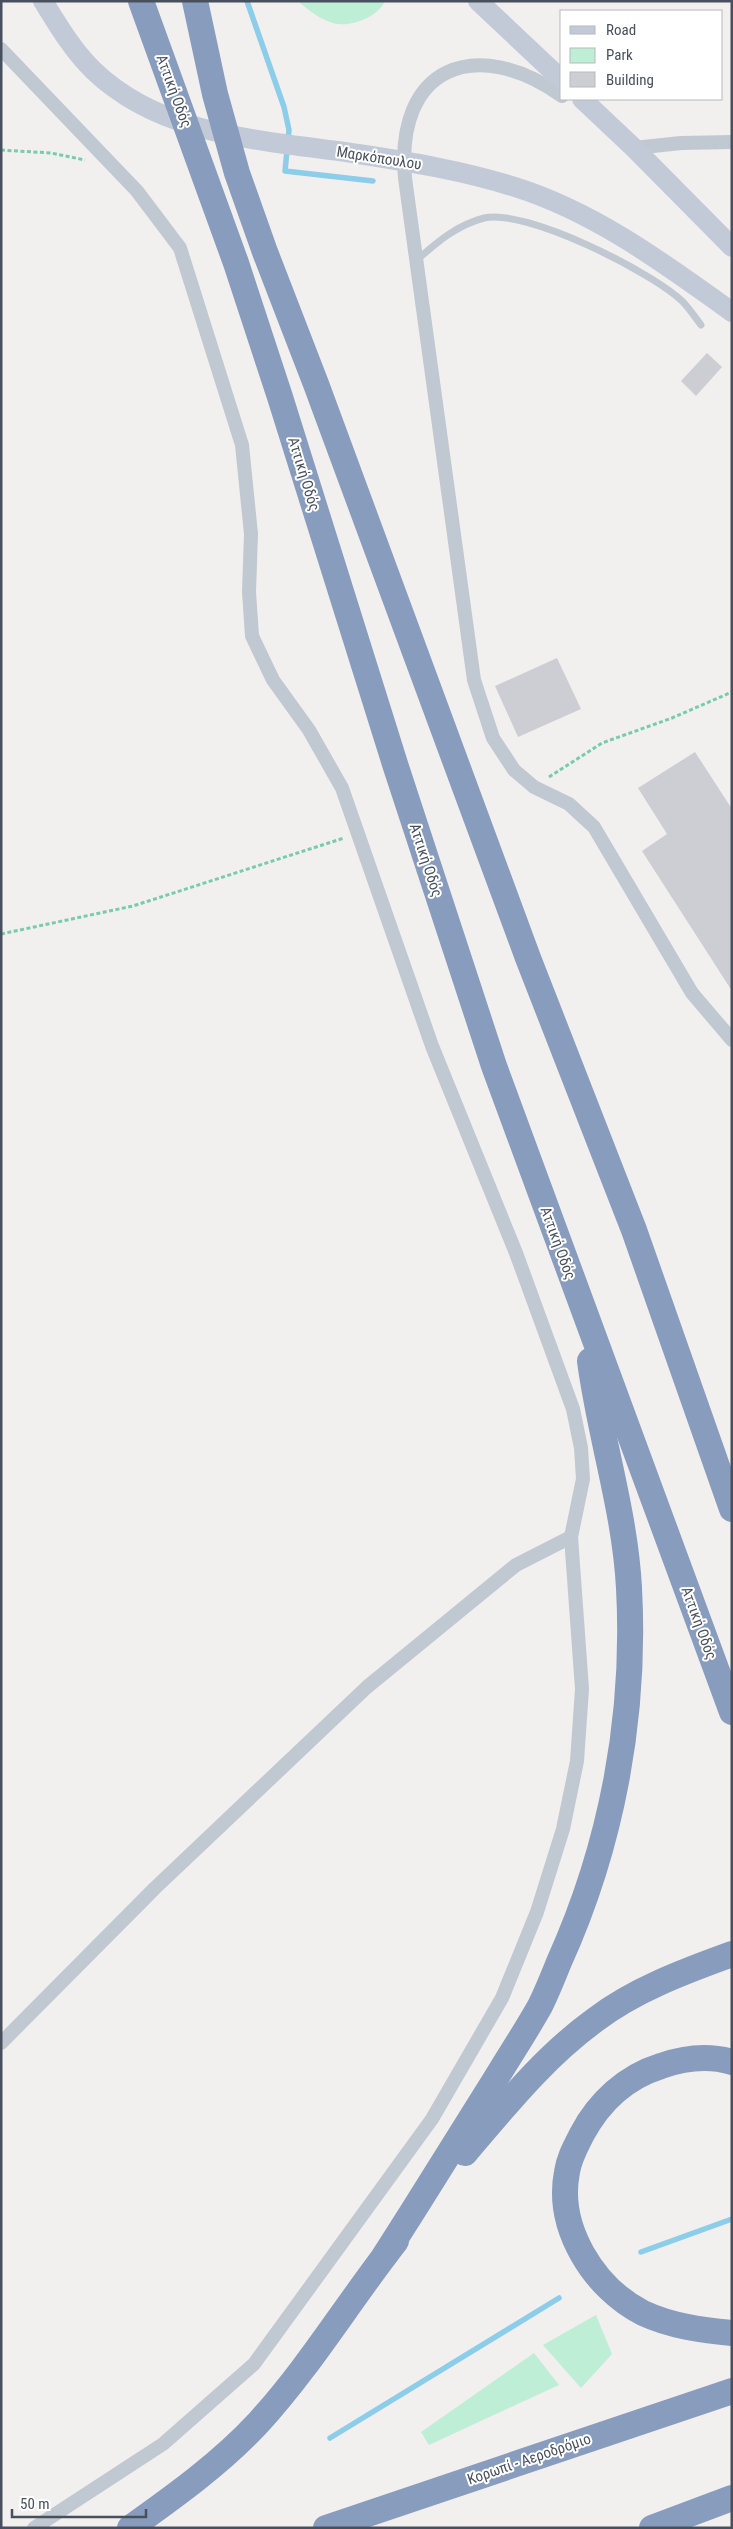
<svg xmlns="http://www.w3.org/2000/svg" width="733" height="2529" font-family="'Roboto Condensed',sans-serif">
<rect width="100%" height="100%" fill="#f2efef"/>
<g fill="#beeed6">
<path d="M298 1H385C378 16 355 26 338 24 325 23 308 10 298 1Z"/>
<path d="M596 2315 612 2354 581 2388 543 2345Z"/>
<path d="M534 2353 559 2385 429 2445 421 2432Z"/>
</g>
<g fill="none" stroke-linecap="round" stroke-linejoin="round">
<g stroke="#8ccdea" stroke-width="5.5">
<path d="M247 1 284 107 289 130 285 171 373 181"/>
<path d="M641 2252 732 2219"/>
<path d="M330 2438 559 2298"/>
</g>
</g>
<g fill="#ccced4">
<path d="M707 353 722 367 696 396 681 381Z"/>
<path d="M557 658 581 709 518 737 495 686Z"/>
<path d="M695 752 732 809V991L642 851 667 834 638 788Z"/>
</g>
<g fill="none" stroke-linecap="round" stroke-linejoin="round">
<g stroke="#77ccab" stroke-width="3" stroke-dasharray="4 2.5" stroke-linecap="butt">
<path d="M1 150 51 153 85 160"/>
<path d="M549 777 602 743 672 718 732 692"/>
<path d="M1 934 133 906 344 838"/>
</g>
<path stroke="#c0c8d1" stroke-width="7" d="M417 260C437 242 457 225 484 218 525 208 652 272 682 301 689 308 695 317 701 325"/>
<g stroke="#c0c8d1" stroke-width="14">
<path d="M1 49 137 191 180 248 242 445 251 534 249 592 252 636 273 680 309 730 342 788 432 1046 516 1253 573 1409 581 1448 583 1479 571 1537 582 1689 577 1761 563 1829 537 1912 502 1998 432 2119 254 2364 163 2444 34 2528"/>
<path d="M562 96C476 35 395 66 405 178L474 680 493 738 514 770 534 787 569 804 594 827 692 993 732 1040"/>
<path d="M629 144 634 148 681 143 732 142"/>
<path d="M1 2043 155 1888 367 1687 516 1565 571 1537"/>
</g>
<g stroke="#c2cad8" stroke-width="20">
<path d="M43 1C58 25 73 51 94 71 164 138 268 140 358 154 411 162 464 171 515 187 595 212 665 264 732 312"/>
<path d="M478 1 562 80"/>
<path d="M582 99 634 148 732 247"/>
</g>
<g stroke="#889cbd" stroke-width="26">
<path d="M141 1 236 263 280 397 395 764 494 1066 732 1712"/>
<path d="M195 1 215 94 237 173 265 252 316 384 528 958 634 1230 732 1509"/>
<path d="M732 2062C708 2055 684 2058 661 2066 626 2077 599 2102 582 2134 576 2146 569 2158 567 2172 556 2228 594 2288 643 2313 671 2326 701 2330 732 2333"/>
<path d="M465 2153C505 2106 544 2057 595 2020 634 1990 685 1971 732 1954"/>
<path d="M385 2255C422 2197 458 2139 495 2080 510 2055 526 2031 540 2006 547 1992 553 1977 559 1962 612 1845 636 1716 629 1588 625 1511 600 1437 590 1361"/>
<path d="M130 2528C175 2496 221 2463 259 2422 310 2366 349 2301 396 2241"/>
<path d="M326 2528 732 2391"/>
<path d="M652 2528 732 2498"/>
</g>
</g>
<g text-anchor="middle" stroke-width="4" stroke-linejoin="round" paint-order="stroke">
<g font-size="15" fill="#47505c" stroke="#fff">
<text transform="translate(174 91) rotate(70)" y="5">Αττική Οδός</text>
<text transform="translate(379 158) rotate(9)" y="5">Μαρκόπουλου</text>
<text transform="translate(304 474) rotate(73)" y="5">Αττική Οδός</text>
<text transform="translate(426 860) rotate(72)" y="5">Αττική Οδός</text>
<text transform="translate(558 1243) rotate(70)" y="5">Αττική Οδός</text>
<text transform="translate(699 1623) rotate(70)" y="5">Αττική Οδός</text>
<text transform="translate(529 2459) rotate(-19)" y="5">Κορωπί - Αεροδρόμιο</text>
</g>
</g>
<rect width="733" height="2529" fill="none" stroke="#47505c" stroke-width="5"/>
<rect x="560" y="10" width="162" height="90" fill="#ffffff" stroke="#b5b9be"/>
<rect x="570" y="26" width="25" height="8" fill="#c2cad8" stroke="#b5b9be"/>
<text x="606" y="35" font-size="15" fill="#47505c">Road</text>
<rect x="570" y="48" width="25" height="15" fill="#beeed6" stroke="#b5b9be"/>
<text x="606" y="60" font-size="15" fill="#47505c">Park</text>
<rect x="570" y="72" width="25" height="15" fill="#ccced4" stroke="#b5b9be"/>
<text x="606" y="85" font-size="15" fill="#47505c">Building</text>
<path d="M12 2509v8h134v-8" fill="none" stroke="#47505c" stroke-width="2.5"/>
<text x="20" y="2509" font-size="15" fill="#47505c" stroke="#ffffff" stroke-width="4" paint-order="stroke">50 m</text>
</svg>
